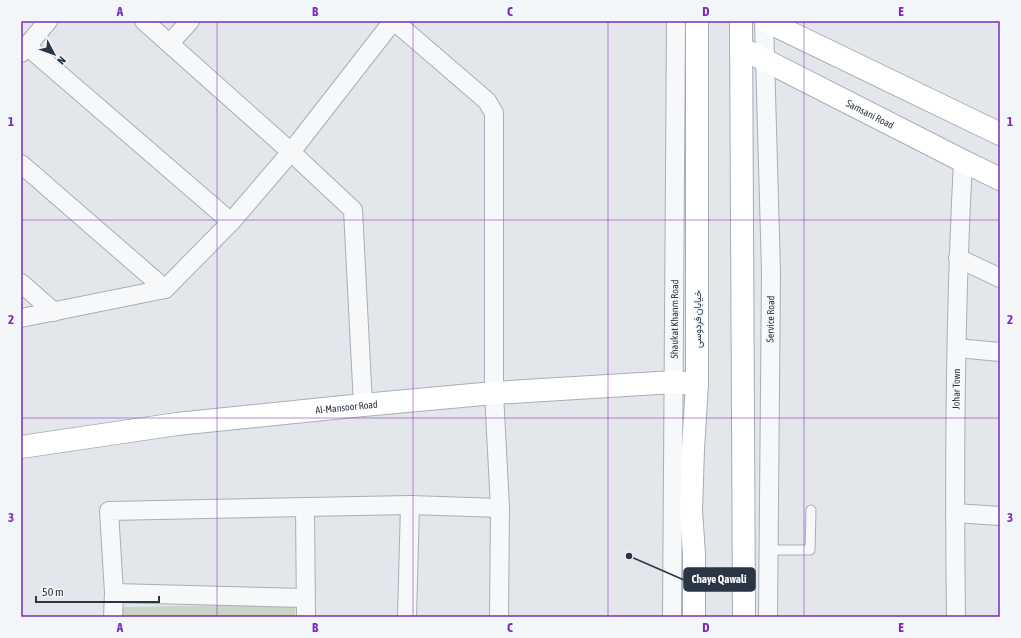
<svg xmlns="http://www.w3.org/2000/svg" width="1021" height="638" font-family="'Asap Condensed',Vazirmatn,sans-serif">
<rect width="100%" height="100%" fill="#e3e7ec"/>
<path fill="#c9d6c4" d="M295 604V617H123V607Z"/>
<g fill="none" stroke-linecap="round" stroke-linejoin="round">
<defs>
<path id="lane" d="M768 550H810L811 510"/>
<g id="street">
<path d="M144 21 291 152 353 210 363 405"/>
<path d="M394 21 487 101 494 113V393L500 508 499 617"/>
<path d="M764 21 771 272 768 617"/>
<path d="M170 43 190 21"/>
<path d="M27 46 231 222"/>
<path d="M21 53 48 21"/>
<path d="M21 164 165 289"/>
<path d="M958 258 1000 278"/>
<path d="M21 283 54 312"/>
<path d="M21 318 165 289 231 222 291 152 393 21"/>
<path d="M957 348 1000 352"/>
<path d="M305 507 306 617"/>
<path d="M955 513 1000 516"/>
<path d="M114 593 305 598"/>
<path d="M113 617 114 593 109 511 410 505 500 508"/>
<path d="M407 617 410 505"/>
<path id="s1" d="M672 617 676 21"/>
<path id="s2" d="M956 617C954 465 955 313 963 161"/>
</g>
<g id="secondary">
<path d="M766 21 1000 134"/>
<path id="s3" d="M741 48 963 161 1000 179"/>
<path id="s4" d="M21 447 177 424 363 405 494 393 674 382 697 384"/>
</g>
<g id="primary">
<path d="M741 21 744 617"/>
<path d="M694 617V554L691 511 693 449 697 384V21"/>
</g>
</defs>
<use href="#lane" stroke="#a8aeb7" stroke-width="11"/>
<use href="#street" stroke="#a8aeb7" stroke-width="20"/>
<use href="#secondary" stroke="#a8aeb7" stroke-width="24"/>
<use href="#primary" stroke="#a2acb8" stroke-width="24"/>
<use href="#lane" stroke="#f6f8fa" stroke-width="9"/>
<use href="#street" stroke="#f6f8fa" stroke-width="18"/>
<use href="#secondary" stroke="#fff" stroke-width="22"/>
<use href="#primary" stroke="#fff" stroke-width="22"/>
</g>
<path fill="none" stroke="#7b2cbf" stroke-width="1" stroke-opacity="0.55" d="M217 21V617M413 21V617M608 21V617M804 21V617M21 220H1000M21 418H1000"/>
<g text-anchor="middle" stroke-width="3" stroke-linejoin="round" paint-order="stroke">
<g font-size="10" fill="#2a3545" stroke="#f3f6f9">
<text dy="4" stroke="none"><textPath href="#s3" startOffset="145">Samsani Road</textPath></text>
<text dy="4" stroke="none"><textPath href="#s1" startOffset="298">Shaukat Khanm Road</textPath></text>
<text transform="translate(697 319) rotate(-90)" y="4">خیابان فردوسی</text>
<text transform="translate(770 319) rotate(-89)" y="4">Service Road</text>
<text dy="4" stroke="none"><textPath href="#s2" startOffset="228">Johar Town</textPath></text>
<text dy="4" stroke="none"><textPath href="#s4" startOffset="328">Al-Mansoor Road</textPath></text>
</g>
</g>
<path fill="none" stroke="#2a3545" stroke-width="1.5" d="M629 556L684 580"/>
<circle fill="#2a3545" stroke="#f3f6f9" stroke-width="1.5" cx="629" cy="556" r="4"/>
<rect fill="#2a3545" stroke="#2a3545" stroke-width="1.5" x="684" y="568" width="71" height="23" rx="4"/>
<g font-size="11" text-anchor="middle" font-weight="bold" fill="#fff">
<text x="719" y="583">Chaye Qawali</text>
</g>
<rect width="1021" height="638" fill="none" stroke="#f3f6f9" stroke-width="44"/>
<g transform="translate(54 54) rotate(131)" stroke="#f3f6f9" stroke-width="3" paint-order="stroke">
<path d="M0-3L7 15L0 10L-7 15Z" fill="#2a3545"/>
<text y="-6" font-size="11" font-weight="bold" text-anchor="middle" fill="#2a3545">N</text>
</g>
<path d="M36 596v6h123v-6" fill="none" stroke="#2a3545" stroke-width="2"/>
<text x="42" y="596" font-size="12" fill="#2a3545" stroke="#f3f6f9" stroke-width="3" paint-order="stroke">50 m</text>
<rect x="22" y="22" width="977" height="594" fill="none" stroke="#7b2cbf" stroke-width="1.5"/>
<g font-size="13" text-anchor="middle" font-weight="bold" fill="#7b2cbf">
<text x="120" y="16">A</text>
<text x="315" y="16">B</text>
<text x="510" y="16">C</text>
<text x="706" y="16">D</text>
<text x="901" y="16">E</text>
<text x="11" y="126">1</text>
<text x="1010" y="126">1</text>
<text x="11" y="324">2</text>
<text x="1010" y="324">2</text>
<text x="11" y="522">3</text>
<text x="1010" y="522">3</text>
<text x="120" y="632">A</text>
<text x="315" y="632">B</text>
<text x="510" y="632">C</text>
<text x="706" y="632">D</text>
<text x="901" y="632">E</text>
</g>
</svg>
